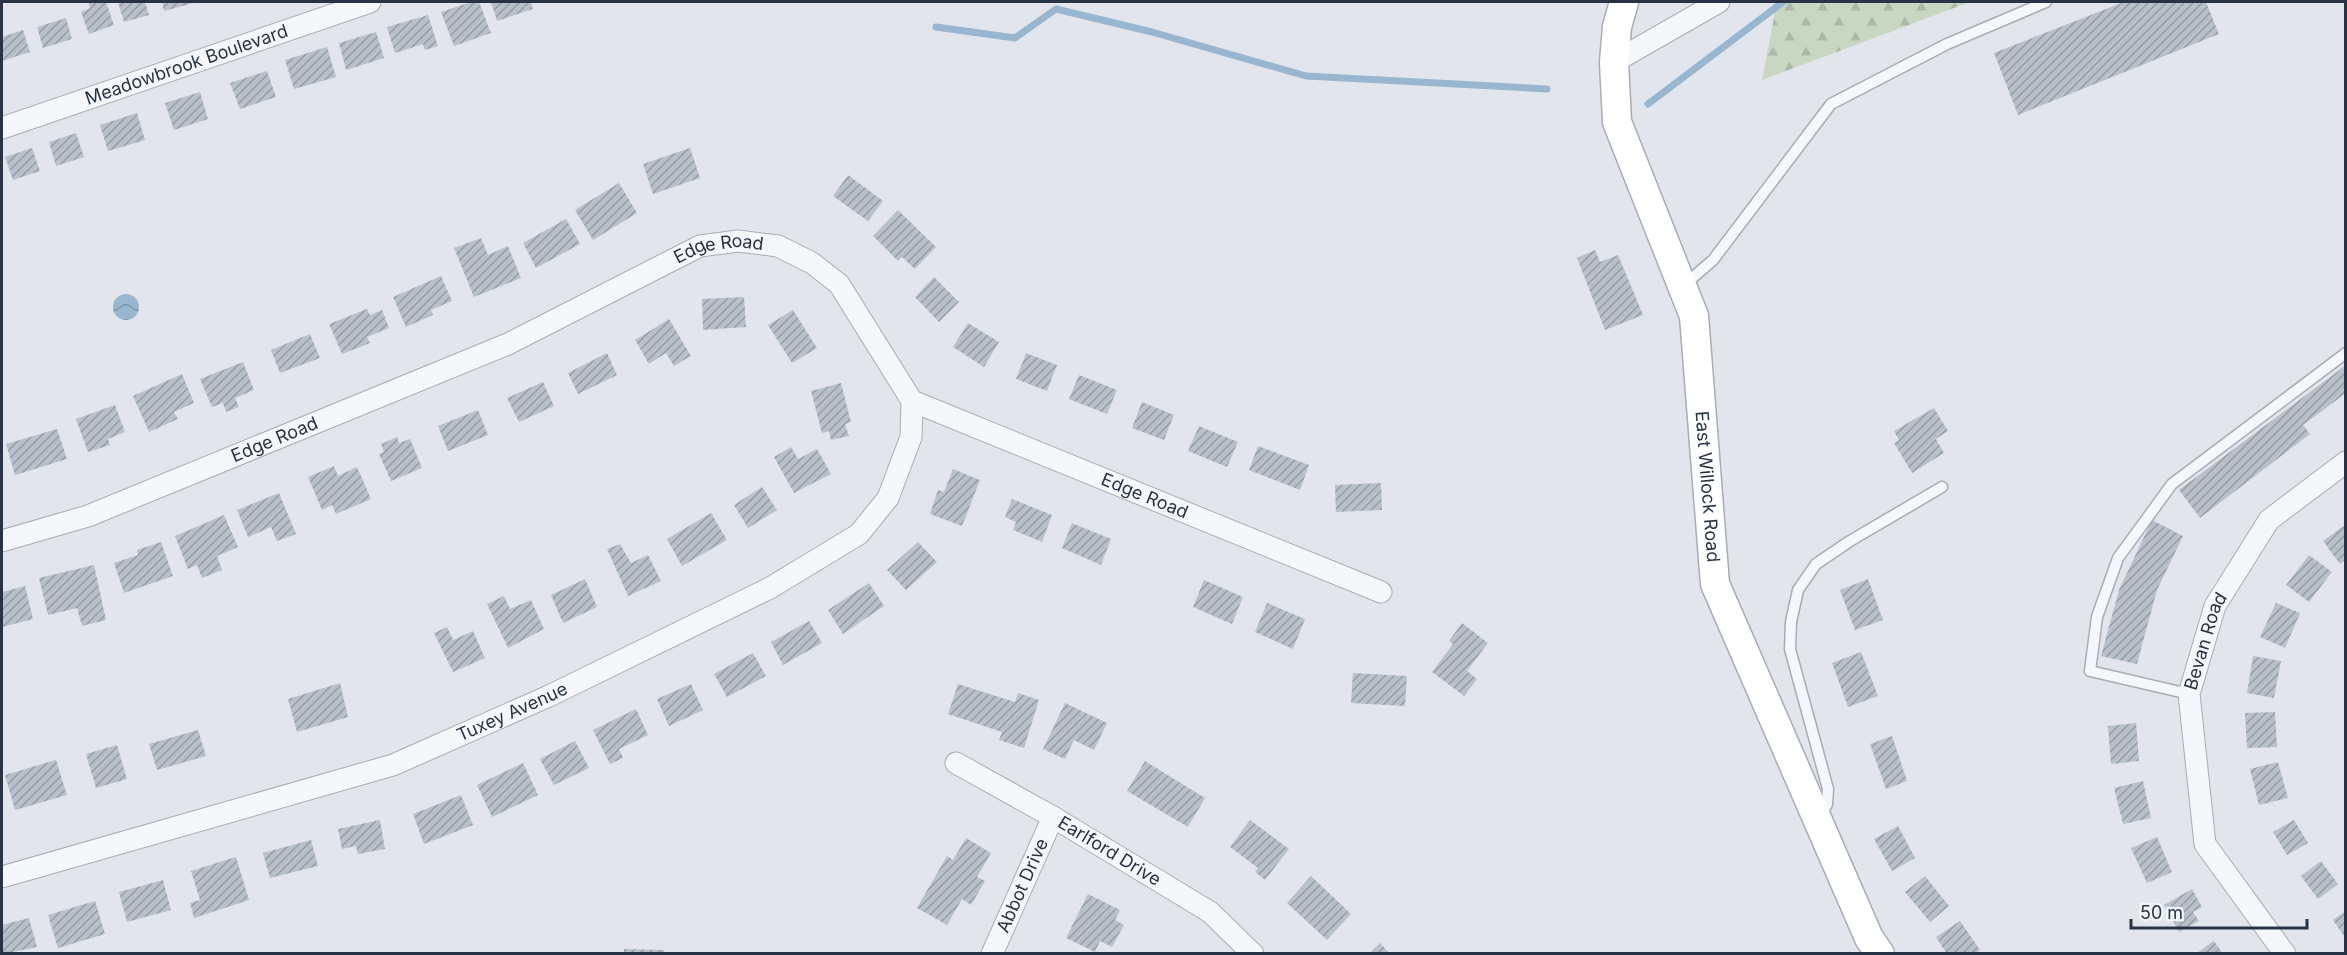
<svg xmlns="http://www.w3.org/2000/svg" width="2347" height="955" font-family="Inter,sans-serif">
<defs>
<pattern id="forest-firs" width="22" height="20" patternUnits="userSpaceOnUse" patternTransform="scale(1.5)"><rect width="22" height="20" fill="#c8d7c2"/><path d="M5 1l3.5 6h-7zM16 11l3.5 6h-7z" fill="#acb9a8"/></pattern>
<pattern id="water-waves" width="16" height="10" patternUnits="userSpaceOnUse" patternTransform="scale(1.5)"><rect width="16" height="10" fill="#99b6d0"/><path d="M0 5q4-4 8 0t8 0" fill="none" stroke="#7d95ab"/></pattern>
<pattern id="building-hatch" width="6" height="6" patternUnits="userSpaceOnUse" patternTransform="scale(1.5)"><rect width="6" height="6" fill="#b8c0ca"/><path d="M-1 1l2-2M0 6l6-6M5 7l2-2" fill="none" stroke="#969da6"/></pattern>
</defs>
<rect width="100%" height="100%" fill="#e2e6ec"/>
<path fill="url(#forest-firs)" d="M1777 2H1970L1762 80Z"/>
<circle fill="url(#water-waves)" cx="126" cy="307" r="13"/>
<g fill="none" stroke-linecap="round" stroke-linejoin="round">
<g stroke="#99b6d0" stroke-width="7">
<path d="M936 27 1015 38 1056 9 1152 32 1306 76 1547 89"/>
<path d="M1648 104 1783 2"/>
</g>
</g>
<g fill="url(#building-hatch)">
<path d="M88 2H106L114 25 89 34 81 12 90 8Z"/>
<path d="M118 2H145L149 15 124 22Z"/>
<path d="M162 2H197L164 11Z"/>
<path d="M471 2H479L491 33 454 46 441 12Z"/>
<path d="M491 2H531L533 9 497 21Z"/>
<path d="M2124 2H2206L2219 34 2018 115 1994 53Z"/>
<path d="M428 15 438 46 425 50 423 44 395 53 387 27Z"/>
<path d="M66 18 72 39 43 48 37 27Z"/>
<path d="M23 30 30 52 2 61V37Z"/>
<path d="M376 32 384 58 346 70 339 43Z"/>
<path d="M327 47 336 77 294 89 285 60Z"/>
<path d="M267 71 276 97 240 109 230 83Z"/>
<path d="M200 92 208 119 174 130 165 103Z"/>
<path d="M137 113 145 140 108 151 100 125Z"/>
<path d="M76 133 84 157 56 166 49 142Z"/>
<path d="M32 148 40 171 13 180 5 157Z"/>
<path d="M690 148 700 178 653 194 643 164Z"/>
<path d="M848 175 883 201 868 221 833 196Z"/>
<path d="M619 183 637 213 593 240 575 210Z"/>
<path d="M898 210 936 247 915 269 902 257 898 261 873 236Z"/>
<path d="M566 219 580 244 536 268 523 243Z"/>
<path d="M481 238 488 255 508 246 521 278 474 297 454 248Z"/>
<path d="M1595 250 1600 262 1618 255 1643 315 1605 330 1577 258Z"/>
<path d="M441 276 452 301 431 310 433 315 406 327 393 297Z"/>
<path d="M934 277 959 302 939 322 915 297Z"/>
<path d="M744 297 746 327 703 330 702 299Z"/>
<path d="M367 309 370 315 382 310 389 328 367 337 370 343 342 354 329 324Z"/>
<path d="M793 310 817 348 792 363 768 325Z"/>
<path d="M669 319 691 356 674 366 666 353 649 364 635 340Z"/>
<path d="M968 323 999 342 984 367 953 347Z"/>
<path d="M310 334 320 358 280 373 271 350Z"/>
<path d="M607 353 617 375 578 394 568 373Z"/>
<path d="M1026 353 1057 365 1047 391 1016 379Z"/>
<path d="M243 362 254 390 235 398 239 407 226 412 223 403 212 407 200 379Z"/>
<path d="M2346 365V393L2303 425 2310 434 2200 518 2179 490Z"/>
<path d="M182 374 194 403 174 412 178 419 149 432 133 396Z"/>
<path d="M1079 375 1117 390 1107 414 1069 399Z"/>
<path d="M543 382 554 406 519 422 507 398Z"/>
<path d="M841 383 851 422 845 424 849 436 831 440 829 431 822 433 811 391Z"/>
<path d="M1142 402 1174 415 1164 440 1132 428Z"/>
<path d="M115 405 125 432 108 439 110 445 88 452 76 419Z"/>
<path d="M1934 408 1948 431 1936 439 1944 453 1912 473 1894 443 1899 440 1894 431Z"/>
<path d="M478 410 488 435 448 451 438 426Z"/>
<path d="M1199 426 1238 442 1227 467 1188 451Z"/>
<path d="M57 429 67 459 15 475 6 444Z"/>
<path d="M397 437 399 443 410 439 422 468 391 481 379 454 384 452 381 444Z"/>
<path d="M1258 446 1309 465 1300 490 1249 470Z"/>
<path d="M791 447 798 459 817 449 831 474 794 493 774 457Z"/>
<path d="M334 466 338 476 357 467 371 499 336 514 332 505 322 510 308 477Z"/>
<path d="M953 469 980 480 962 526 930 514 938 490 944 492Z"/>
<path d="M1381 483 1382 510 1336 512 1335 485Z"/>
<path d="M762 487 777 510 748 528 734 505Z"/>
<path d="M279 493 296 534 277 541 271 527 248 537 237 510Z"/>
<path d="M1012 499 1052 515 1042 542 1013 530 1016 522 1005 517Z"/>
<path d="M711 513 727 540 682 566 667 539Z"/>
<path d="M224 515 238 547 217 556 222 570 202 578 197 565 188 569 175 536Z"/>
<path d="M2152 520 2183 536 2157 590 2137 664 2101 656 2119 590Z"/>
<path d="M1072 523 1111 539 1101 565 1062 548Z"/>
<path d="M2346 524V560L2340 564 2323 541Z"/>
<path d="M161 542 173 576 124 593 114 563 138 555 137 550Z"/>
<path d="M918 542 937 562 906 590 887 570Z"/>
<path d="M620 544 631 563 648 555 661 581 628 596 607 549Z"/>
<path d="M2309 555 2332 572 2309 602 2286 585Z"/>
<path d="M94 565 106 620 82 626 77 608 48 615 39 578Z"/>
<path d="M585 579 597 607 563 623 551 595Z"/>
<path d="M1868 579 1883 620 1855 630 1840 590Z"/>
<path d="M1204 580 1243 597 1232 624 1193 607Z"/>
<path d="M869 583 884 606 843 634 828 610Z"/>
<path d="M25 586 33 619 2 627V592Z"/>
<path d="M504 596 510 609 531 600 544 629 508 648 487 604Z"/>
<path d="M1267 603 1305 619 1293 649 1255 632Z"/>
<path d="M2276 603 2300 613 2285 648 2260 637Z"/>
<path d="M809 621 822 643 783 665 771 642Z"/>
<path d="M1462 623 1488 643 1467 671 1477 679 1464 696 1432 672 1453 644 1449 641Z"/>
<path d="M447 627 453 640 473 631 485 658 453 672 434 633Z"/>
<path d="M1861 652 1878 696 1848 707 1832 663Z"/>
<path d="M753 653 766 676 727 697 714 674Z"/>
<path d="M2253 656 2281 661 2274 698 2247 693Z"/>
<path d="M1353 673 1407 676 1405 706 1351 703Z"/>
<path d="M340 683 348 717 297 732 288 699Z"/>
<path d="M691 684 703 710 669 726 657 699Z"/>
<path d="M958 684 1015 702 1018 693 1039 700 1024 748 999 740 1002 732 948 714Z"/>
<path d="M1065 703 1107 723 1094 750 1074 740 1065 759 1043 749Z"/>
<path d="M636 709 648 735 619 749 623 758 610 764 593 730Z"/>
<path d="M2275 712 2277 747 2247 748 2245 713Z"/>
<path d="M2136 723 2139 761 2111 764 2108 726Z"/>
<path d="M198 730 206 756 157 770 149 744Z"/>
<path d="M1892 736 1907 781 1886 789 1870 744Z"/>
<path d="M575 741 589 768 554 785 540 759Z"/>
<path d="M117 745 127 779 96 788 86 754Z"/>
<path d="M56 760 67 795 15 810 5 775Z"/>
<path d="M1145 761 1205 798 1188 827 1127 791Z"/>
<path d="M2278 762 2288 798 2259 805 2250 769Z"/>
<path d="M523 763 538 795 492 817 477 785Z"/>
<path d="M2143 781 2151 818 2123 824 2114 788Z"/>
<path d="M461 795 473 825 424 844 413 814Z"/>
<path d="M380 820 385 849 358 854 356 846 342 849 338 829Z"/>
<path d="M1250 820 1289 849 1265 880 1255 872 1258 868 1230 847Z"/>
<path d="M2294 820 2308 843 2287 855 2273 832Z"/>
<path d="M1898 826 1915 858 1892 871 1874 839Z"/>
<path d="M2157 837 2172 872 2147 883 2131 848Z"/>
<path d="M966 838 991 853 977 877 985 881 971 905 962 899 947 925 917 908 947 856 953 860Z"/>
<path d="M311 840 318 866 270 878 263 853Z"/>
<path d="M236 857 249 900 194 918 190 903 200 900 191 871Z"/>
<path d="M2321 861 2338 884 2318 899 2301 876Z"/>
<path d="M1311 876 1351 914 1327 940 1287 903Z"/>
<path d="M1925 876 1949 906 1930 922 1905 892Z"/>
<path d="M163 880 171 910 127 922 119 892Z"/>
<path d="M2192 889 2202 907 2193 912 2199 921 2179 932 2164 905Z"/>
<path d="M1088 894 1120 910 1115 920 1124 925 1112 947 1100 941 1095 952 1066 938Z"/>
<path d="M95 901 105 934 58 948 48 915Z"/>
<path d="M2346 911V939L2333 920Z"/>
<path d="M29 918 37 947 2 954V925Z"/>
<path d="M1960 921 1980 950 1975 954H1947L1936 937Z"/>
<path d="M2214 941 2223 954H2196L2212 942Z"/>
<path d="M1380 943 1390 954H1369Z"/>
<path d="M624 949 664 950V954H624Z"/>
</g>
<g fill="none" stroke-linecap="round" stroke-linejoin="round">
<defs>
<g id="lane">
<path d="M1683 286 1713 260 1831 104 1947 44 2046 2"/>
<path d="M2189 694 2090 671 2097 617 2118 558 2172 484 2346 353"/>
<path d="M1821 816 1827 804 1828 789 1790 649 1791 622 1798 590 1816 564 1850 541 1942 487"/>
</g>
<g id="street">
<path d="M1614 62 1719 2"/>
<path id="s1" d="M2 128 370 2"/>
<path id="s2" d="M2 541 88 516 508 344 700 246 738 241 778 246 812 263 839 284 912 401 1381 592"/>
<path id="s3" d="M956 763 1053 817 1210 912 1253 954"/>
<path id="s4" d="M2 877 393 765 549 696 770 588 859 534 888 498 911 437 912 401"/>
<path id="s5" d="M992 954 1053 817"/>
<path id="s6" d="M2285 954 2205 844 2189 694 2215 606 2269 520 2346 462"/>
</g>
<g id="secondary">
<path id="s7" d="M1624 2 1617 27 1614 62 1617 122 1694 316 1715 584 1869 938 1880 954"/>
</g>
</defs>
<use href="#lane" stroke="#a6adb7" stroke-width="13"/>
<use href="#street" stroke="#a6adb7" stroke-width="23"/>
<use href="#secondary" stroke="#a6adb7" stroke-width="31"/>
<use href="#lane" stroke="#f5f7fa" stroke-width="10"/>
<use href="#street" stroke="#f5f7fa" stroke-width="21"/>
<use href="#secondary" stroke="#fff" stroke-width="28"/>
</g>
<g text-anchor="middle" stroke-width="6" stroke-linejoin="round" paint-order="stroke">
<g font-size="18" fill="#283446" stroke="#f2f5f9">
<text dy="6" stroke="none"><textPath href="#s1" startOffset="195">Meadowbrook Boulevard</textPath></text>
<text dy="6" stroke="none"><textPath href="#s2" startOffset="777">Edge Road</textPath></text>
<text dy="6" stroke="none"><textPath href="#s2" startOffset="291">Edge Road</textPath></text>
<text dy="6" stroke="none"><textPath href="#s7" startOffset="501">East Willock Road</textPath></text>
<text dy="6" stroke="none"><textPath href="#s2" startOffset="1299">Edge Road</textPath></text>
<text dy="6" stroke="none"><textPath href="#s6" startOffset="342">Bevan Road</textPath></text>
<text dy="6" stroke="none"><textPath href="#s4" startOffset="537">Tuxey Avenue</textPath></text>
<text dy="6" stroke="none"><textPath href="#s3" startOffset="177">Earlford Drive</textPath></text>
<text dy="6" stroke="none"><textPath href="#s5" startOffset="75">Abbot Drive</textPath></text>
</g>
</g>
<rect width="2347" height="955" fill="none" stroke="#283446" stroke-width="6"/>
<path d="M2131 919v9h176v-9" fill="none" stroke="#283446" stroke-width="3"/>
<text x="2140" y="919" font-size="18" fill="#283446" stroke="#f2f5f9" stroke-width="4.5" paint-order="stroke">50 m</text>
</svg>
